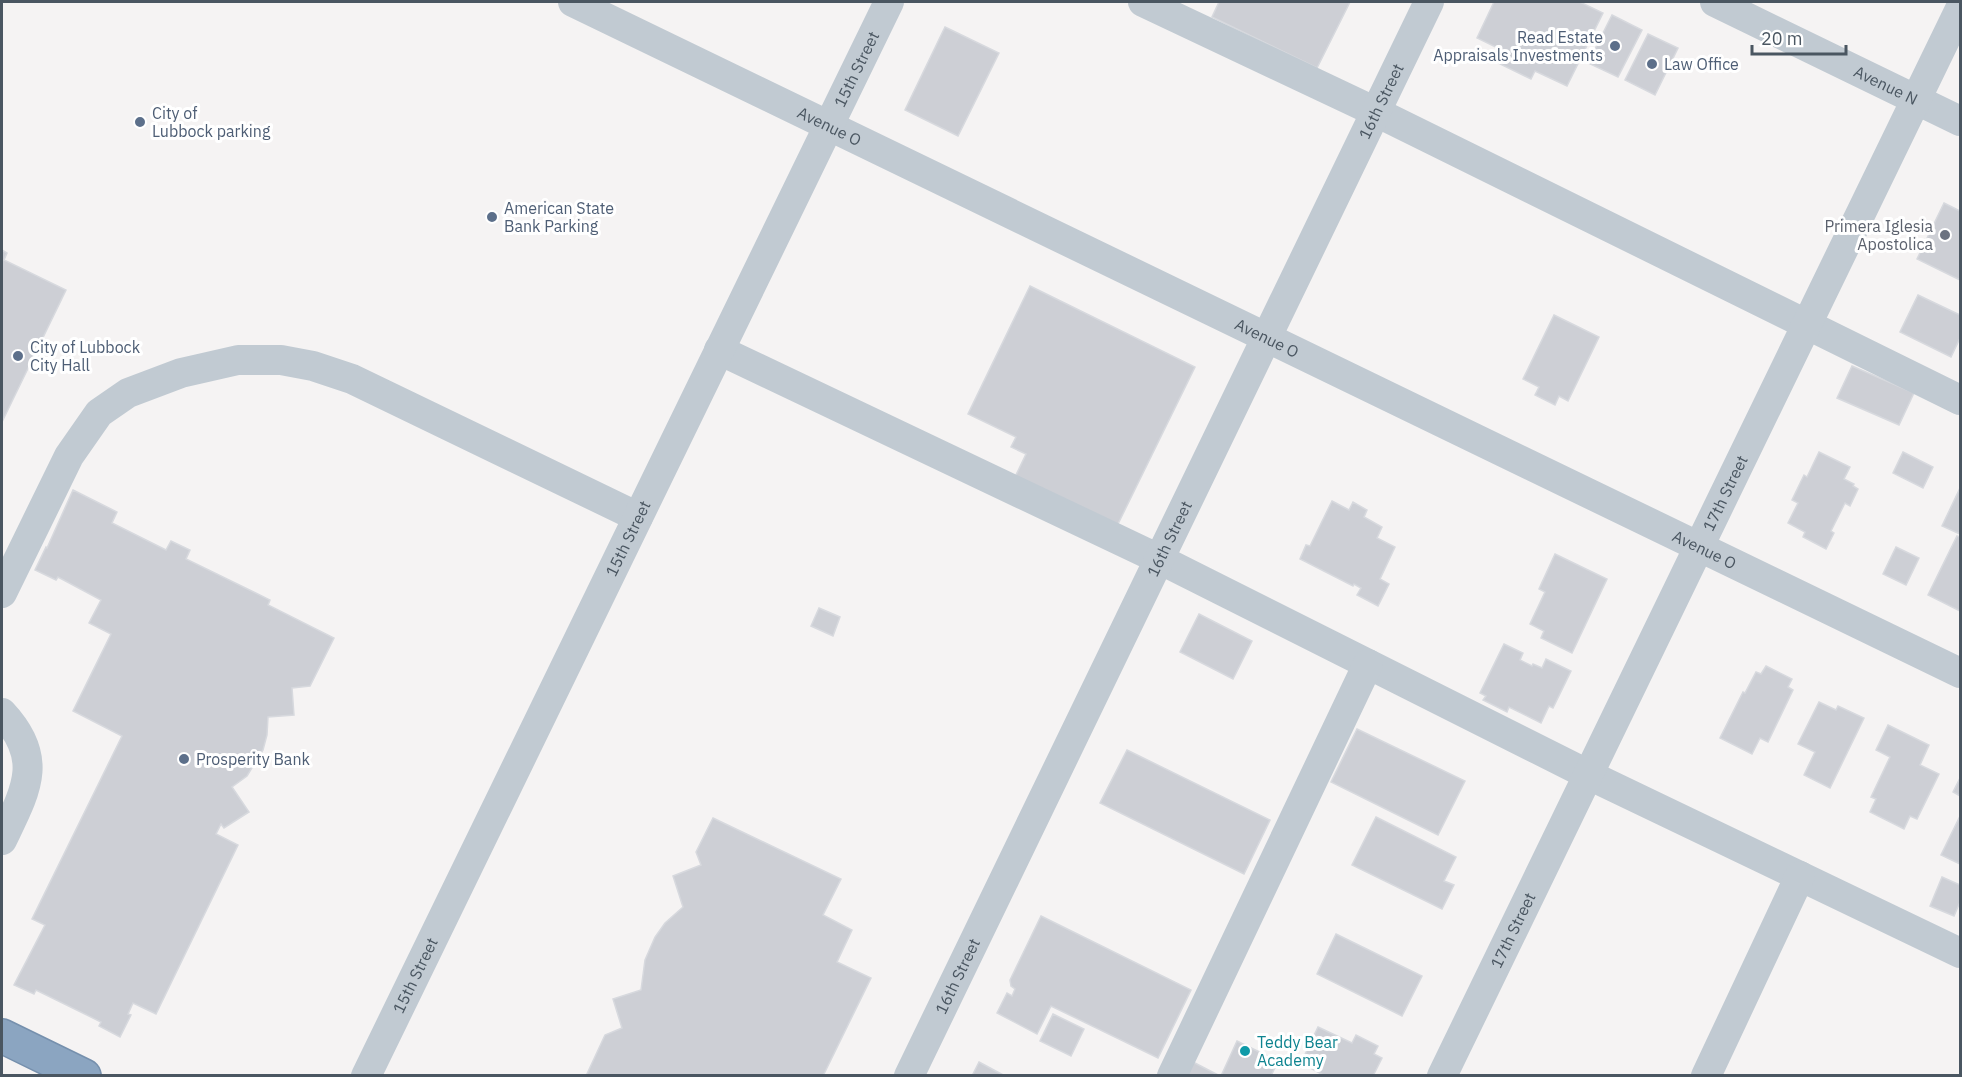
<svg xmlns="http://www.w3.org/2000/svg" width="1962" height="1077" font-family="'IBM Plex Sans',sans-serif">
<rect width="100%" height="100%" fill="#f5f3f3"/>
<g fill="#cdcfd5" stroke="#d7d9de" stroke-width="1.5">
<path d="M1219 2H1350L1317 68 1212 17Z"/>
<path d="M1494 2H1580L1603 13 1567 86 1535 71 1531 79 1498 63 1504 51 1477 38Z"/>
<path d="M1612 15 1642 30 1618 77 1588 63Z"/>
<path d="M945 27 999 53 958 136 905 110Z"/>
<path d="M1648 34 1678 48 1655 95 1625 80Z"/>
<path d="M1944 203 1960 211V280L1917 259Z"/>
<path d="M2 250 7 253 4 260 66 290 2 422Z"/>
<path d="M1030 286 1195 367 1117 526 1015 477 1026 454 1011 447 1016 437 968 414Z"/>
<path d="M1918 295 1960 315V338L1951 357 1900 332Z"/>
<path d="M1554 315 1599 337 1568 401 1559 396 1555 405 1535 395 1539 387 1523 379Z"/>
<path d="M1852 366 1914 393 1899 425 1837 398Z"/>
<path d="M1819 452 1850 467 1844 479 1854 484 1853 486 1858 489 1850 506 1845 503 1831 531 1834 533 1826 549 1803 537 1805 532 1788 523 1798 503 1792 500 1804 475 1807 477Z"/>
<path d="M1903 452 1933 467 1923 488 1893 473Z"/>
<path d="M1960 488V534L1942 526Z"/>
<path d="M73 490 117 512 112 523 166 550 171 541 190 550 186 559 270 600 268 605 334 638 310 686 292 688 294 715 268 717 267 735 263 750 247 776 232 787 249 812 224 828 221 824 216 834 238 845 156 1014 133 1003 128 1014 131 1015 120 1037 99 1026 101 1022 36 990 34 994 14 985 45 925 32 919 122 736 73 711 111 634 89 623 101 600 58 577 56 580 35 570 46 547 47 548Z"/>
<path d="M1332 501 1349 510 1353 502 1367 510 1364 517 1382 527 1377 538 1395 547 1380 579 1389 584 1378 606 1357 595 1361 588 1354 584 1353 586 1300 559 1306 545 1310 546Z"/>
<path d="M1957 536 1960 537V611L1928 595Z"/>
<path d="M1896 547 1919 558 1906 585 1883 574Z"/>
<path d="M1555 554 1607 579 1572 653 1541 638 1544 631 1530 624 1545 592 1539 589Z"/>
<path d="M819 608 840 617 833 636 811 626Z"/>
<path d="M1199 614 1252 641 1233 679 1180 652Z"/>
<path d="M1504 644 1523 653 1520 660 1532 666 1533 664 1542 668 1546 659 1571 671 1553 708 1549 706 1541 723 1509 707 1507 712 1483 700 1486 696 1480 693Z"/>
<path d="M1766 666 1792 679 1788 687 1793 690 1768 742 1760 738 1752 754 1720 738 1743 692 1745 693 1756 672 1761 674Z"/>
<path d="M1819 702 1836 710 1838 706 1864 718 1830 788 1804 775 1815 752 1798 744Z"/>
<path d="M1888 725 1929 745 1920 765 1939 774 1917 819 1910 816 1904 829 1870 812 1876 799 1871 797 1890 757 1876 750Z"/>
<path d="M1357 729 1465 781 1438 835 1331 782Z"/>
<path d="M1127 750 1270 820 1244 874 1100 803Z"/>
<path d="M1960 778V796L1953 792Z"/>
<path d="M1960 816V864L1941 855Z"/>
<path d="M1376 817 1456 857 1444 881 1454 885 1442 909 1352 865Z"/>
<path d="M713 818 841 879 823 915 852 930 837 962 871 978 823 1076H586L605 1035 622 1028 613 999 641 990 645 960 655 937 665 923 683 907 673 876 701 865 696 852Z"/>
<path d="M1942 877 1960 885V902L1954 916 1930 906Z"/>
<path d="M1041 916 1191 990 1158 1058 1051 1006 1037 1034 997 1013 1007 993 1012 996 1015 989 1011 986 1010 980Z"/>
<path d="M1336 934 1422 976 1402 1016 1317 974Z"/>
<path d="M1053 1014 1084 1029 1071 1056 1040 1041Z"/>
<path d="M1318 1027 1352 1043 1356 1035 1378 1046 1374 1054 1382 1058 1373 1076H1325L1301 1063Z"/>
<path d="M1237 1041 1278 1061 1271 1076H1221Z"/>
<path d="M979 1062 1005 1076H972Z"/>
<path d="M1193 1062 1220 1076H1187Z"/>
</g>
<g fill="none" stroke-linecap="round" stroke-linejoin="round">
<defs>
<path id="highway" d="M2 1036 84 1076"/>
</defs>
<use href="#highway" stroke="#7690ad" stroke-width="36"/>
<g stroke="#c1cad2" stroke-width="30">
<path id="s1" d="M573 2 1960 673"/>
<path d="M1143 2 1376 112 1960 400"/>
<path id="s2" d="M1715 2 1960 121"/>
<path d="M719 350 1159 559 1589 775 1960 953"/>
<path d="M2 593 69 456 99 413 128 393 181 373 238 360H281L313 366 352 379 638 517"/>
<path d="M2 713C45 759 26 790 2 840"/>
<path id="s3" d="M366 1076 889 2"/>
<path id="s4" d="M909 1076 1429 2"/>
<path d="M1172 1076 1368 664"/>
<path id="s5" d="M1442 1076 1960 9"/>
<path d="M1706 1076 1800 876"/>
</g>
<use href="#highway" stroke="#8ba5c1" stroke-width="33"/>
</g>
<g fill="#5c6f8a" stroke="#fff" stroke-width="2">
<circle cx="1615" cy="46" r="6"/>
<circle cx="1652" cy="64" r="6"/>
<circle cx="140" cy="122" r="6"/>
<circle cx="492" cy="217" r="6"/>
<circle cx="18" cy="356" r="6"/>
<circle cx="184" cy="759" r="6"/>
</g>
<circle fill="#6b7280" stroke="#fff" stroke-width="2" cx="1945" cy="235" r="6"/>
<circle fill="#0f9aa8" stroke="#fff" stroke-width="2" cx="1245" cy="1051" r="6"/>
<g text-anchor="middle" stroke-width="6" stroke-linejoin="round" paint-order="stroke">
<g font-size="16" fill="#4e5e75" stroke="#fff" text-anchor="start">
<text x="1603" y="43" text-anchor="end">Read Estate<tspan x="1603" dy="18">Appraisals Investments</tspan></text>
<text x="1664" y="70">Law Office</text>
<text x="152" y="119">City of<tspan x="152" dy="18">Lubbock parking</tspan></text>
<text x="504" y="214">American State<tspan x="504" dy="18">Bank Parking</tspan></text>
<text x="30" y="353">City of Lubbock<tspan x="30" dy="18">City Hall</tspan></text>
<text x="196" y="765">Prosperity Bank</text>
</g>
<g font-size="16" fill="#4a5661" stroke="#fff">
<text dy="6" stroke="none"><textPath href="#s3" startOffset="1120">15th Street</textPath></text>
<text dy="6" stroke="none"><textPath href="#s2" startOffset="190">Avenue N</textPath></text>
<text dy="6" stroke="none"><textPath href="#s4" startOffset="1083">16th Street</textPath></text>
<text dy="6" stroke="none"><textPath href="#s1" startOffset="285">Avenue O</textPath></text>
<text dy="6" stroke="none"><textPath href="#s1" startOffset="771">Avenue O</textPath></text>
<text dy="6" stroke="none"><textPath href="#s5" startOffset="648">17th Street</textPath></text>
<text dy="6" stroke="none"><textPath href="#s3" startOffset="598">15th Street</textPath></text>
<text dy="6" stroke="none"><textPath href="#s4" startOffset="597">16th Street</textPath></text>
<text dy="6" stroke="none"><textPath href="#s1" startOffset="1257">Avenue O</textPath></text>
<text dy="6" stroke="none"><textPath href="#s5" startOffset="162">17th Street</textPath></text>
<text dy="6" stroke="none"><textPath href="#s3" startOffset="112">15th Street</textPath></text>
<text dy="6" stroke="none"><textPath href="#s4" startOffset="111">16th Street</textPath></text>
</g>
<g font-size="16" fill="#5b616d" stroke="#fff" text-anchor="end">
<text x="1933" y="232">Primera Iglesia<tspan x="1933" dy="18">Apostolica</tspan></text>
</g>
<g font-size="16" fill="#0d838f" stroke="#fff" text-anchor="start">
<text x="1257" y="1048">Teddy Bear<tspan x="1257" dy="18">Academy</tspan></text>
</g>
</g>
<rect width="1962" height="1077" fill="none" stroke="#4a5661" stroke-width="6"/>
<path d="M1752 45v9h94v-9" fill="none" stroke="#4a5661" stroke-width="3"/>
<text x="1761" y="45" font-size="18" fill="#4a5661" stroke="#ffffff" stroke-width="4.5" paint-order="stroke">20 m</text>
</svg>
